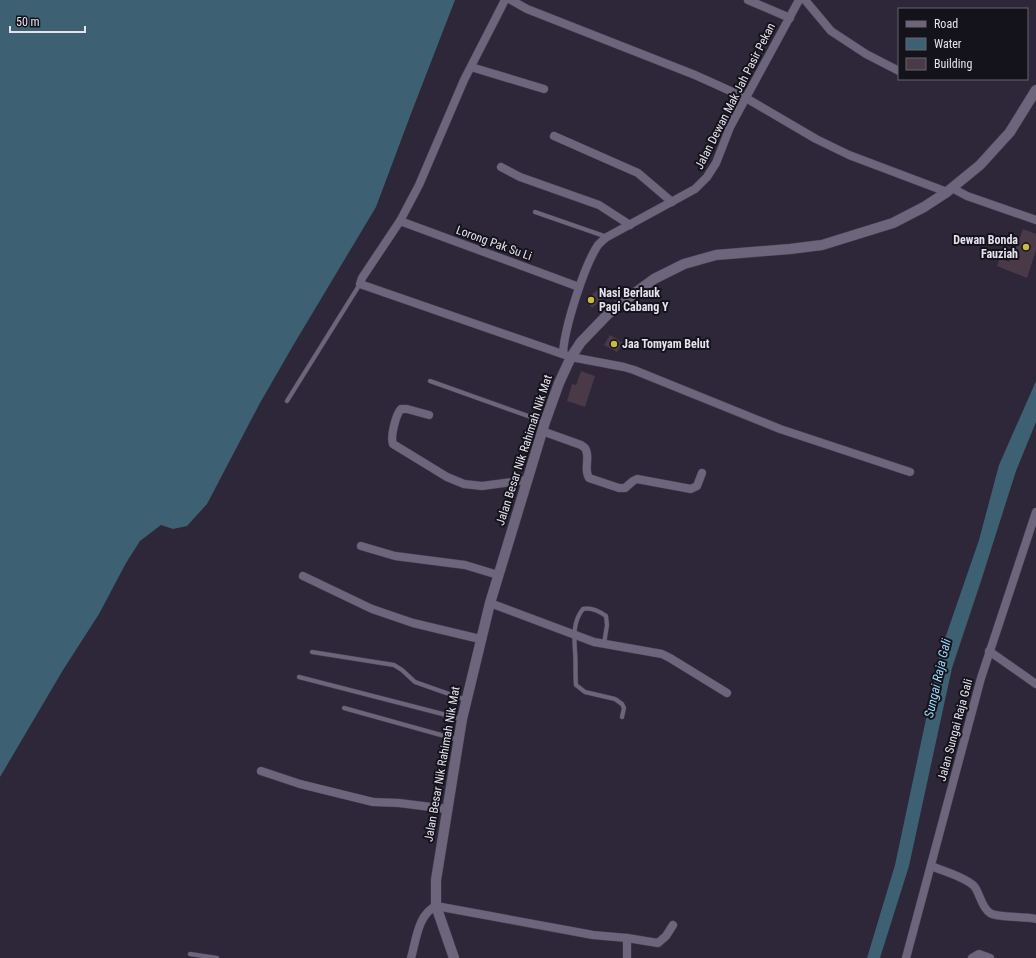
<svg xmlns="http://www.w3.org/2000/svg" width="1036" height="958" font-family="'Roboto Condensed',sans-serif">
<rect width="100%" height="100%" fill="#2d2739"/>
<g fill="#3d6073">
<path d="M0 0H455L412 111 376 207 294 344 260 403 207 504 187 526 173 529 161 525 140 541 126 563 99 614 63 670 0 777Z"/>
<path d="M1036 381V422L1016 471 981 581 952 668 909 866 880 958H867L895 865 940 653 979 540 999 465Z"/>
</g>
<g fill="#4a3947">
<path d="M1023 229 1036 234V250L1027 278 997 266 1000 258 1009 262 1010 258 1012 259Z"/>
<path d="M603 285 610 293 592 308 586 300Z"/>
<path d="M610 335 623 343 617 352 604 345Z"/>
<path d="M581 371 595 376 585 407 567 401 572 384 576 385Z"/>
</g>
<g fill="none" stroke-linecap="round" stroke-linejoin="round">
<defs>
<g id="service">
<path d="M535 212 607 237"/>
<path d="M430 381 545 422"/>
<path d="M287 401 360 284"/>
<path d="M604 644 607 625 606 616C599 611 591 607 583 609 573 621 574 636 575 651 576 662 575 674 576 685L585 692 615 699 622 704 624 708 622 717"/>
<path d="M312 652 394 665 402 670 415 682 466 700"/>
<path d="M299 677 462 719"/>
<path d="M344 708 459 740"/>
<path d="M190 954 217 958"/>
</g>
<g id="minor">
<path d="M505 0 464 80 419 185 400 221 362 278 360 284 571 357 624 367 634 370 780 429 910 472"/>
<path d="M511 0 527 9 695 75 746 98 816 139 849 155 947 192"/>
<path d="M748 0 790 18"/>
<path d="M805 0 831 31 866 54 899 71"/>
<path d="M471 67 544 89"/>
<path d="M554 136 638 173 672 202"/>
<path d="M501 167 520 177 599 205 630 225"/>
<path d="M952 188 967 196 1036 220"/>
<path d="M400 221 579 287"/>
<path d="M563 354C564 329 584 266 598 245 601 242 604 239 607 237L695 189 707 177 716 163 730 127 799 0"/>
<path d="M429 415 407 409H401C396 414 390 437 393 444L447 477 464 484 482 486 526 480"/>
<path d="M542 431 581 445 585 448C591 457 583 468 589 478L619 488H625L633 481 637 479 691 489 697 486 702 473"/>
<path d="M361 546 395 556 465 565 498 575"/>
<path d="M303 576 372 609 413 623 480 639"/>
<path d="M490 603 594 642 662 654 670 658 727 693"/>
<path d="M989 651 1036 684"/>
<path d="M261 771 300 784 373 802 399 803 447 809"/>
<path d="M931 866C943 871 965 877 974 886 980 893 981 907 990 913 997 918 1025 916 1036 919"/>
<path d="M627 938V958"/>
<path d="M411 958C416 941 418 914 436 906L593 935 627 938 658 943 666 936 673 925"/>
<path d="M906 958 981 678 1036 512"/>
<path d="M972 958 979 954 990 958"/>
</g>
<path id="tertiary" d="M454 958 436 906V880L462 719 490 603 545 422 559 383 571 357 581 342 608 314 631 296 654 279 684 264 716 255 790 249 822 245 893 223 924 207 947 192 980 165 1010 132 1036 90"/>
</defs>
<use href="#service" stroke="#474251" stroke-width="5"/>
<use href="#minor" stroke="#474251" stroke-width="9"/>
<use href="#tertiary" stroke="#474251" stroke-width="11"/>
<use href="#service" stroke="#6c657b" stroke-width="4"/>
<use href="#minor" stroke="#6c657b" stroke-width="8"/>
<use href="#tertiary" stroke="#6c657b" stroke-width="10"/>
</g>
<g fill="#c9bb3b" stroke="#14121a" stroke-width="1.5">
<circle cx="1026" cy="247" r="4"/>
<circle cx="591" cy="300" r="4"/>
<circle cx="614" cy="344" r="4"/>
</g>
<g text-anchor="middle" stroke-width="4" stroke-linejoin="round" paint-order="stroke">
<g font-size="12" fill="#e5e2ee" stroke="#14121a">
<text transform="translate(735 96) rotate(-63)" y="4">Jalan Dewan Mak Jah Pasir Pekan</text>
<text transform="translate(494 243) rotate(20)" y="4">Lorong Pak Su Li</text>
<text transform="translate(524 450) rotate(-72)" y="4">Jalan Besar Nik Rahimah Nik Mat</text>
<text transform="translate(955 730) rotate(-75)" y="4">Jalan Sungai Raja Gali</text>
<text transform="translate(442 764) rotate(-80)" y="4">Jalan Besar Nik Rahimah Nik Mat</text>
</g>
<g font-size="12" font-weight="bold" fill="#e5e2ee" stroke="#14121a" text-anchor="start">
<text x="1018" y="244" text-anchor="end">Dewan Bonda<tspan x="1018" dy="14">Fauziah</tspan></text>
<text x="599" y="297">Nasi Berlauk<tspan x="599" dy="14">Pagi Cabang Y</tspan></text>
<text x="622" y="348">Jaa Tomyam Belut</text>
</g>
<g font-size="13" font-style="italic" fill="#98d7f9" stroke="#14121a">
<text transform="translate(937 678) rotate(-77)" y="5">Sungai Raja Gali</text>
</g>
</g>
<rect x="898" y="8" width="130" height="72" fill="#14121a" stroke="#68656f"/>
<rect x="906" y="21" width="20" height="6" fill="#6c657b" stroke="#68656f"/>
<text x="934" y="28" font-size="12" fill="#e5e2ee">Road</text>
<rect x="906" y="38" width="20" height="12" fill="#3d6073" stroke="#68656f"/>
<text x="934" y="48" font-size="12" fill="#e5e2ee">Water</text>
<rect x="906" y="58" width="20" height="12" fill="#4a3947" stroke="#68656f"/>
<text x="934" y="68" font-size="12" fill="#e5e2ee">Building</text>
<path d="M10 26v6h75v-6" fill="none" stroke="#e5e2ee" stroke-width="2"/>
<text x="16" y="26" font-size="12" fill="#e5e2ee" stroke="#14121a" stroke-width="3" paint-order="stroke">50 m</text>
</svg>
